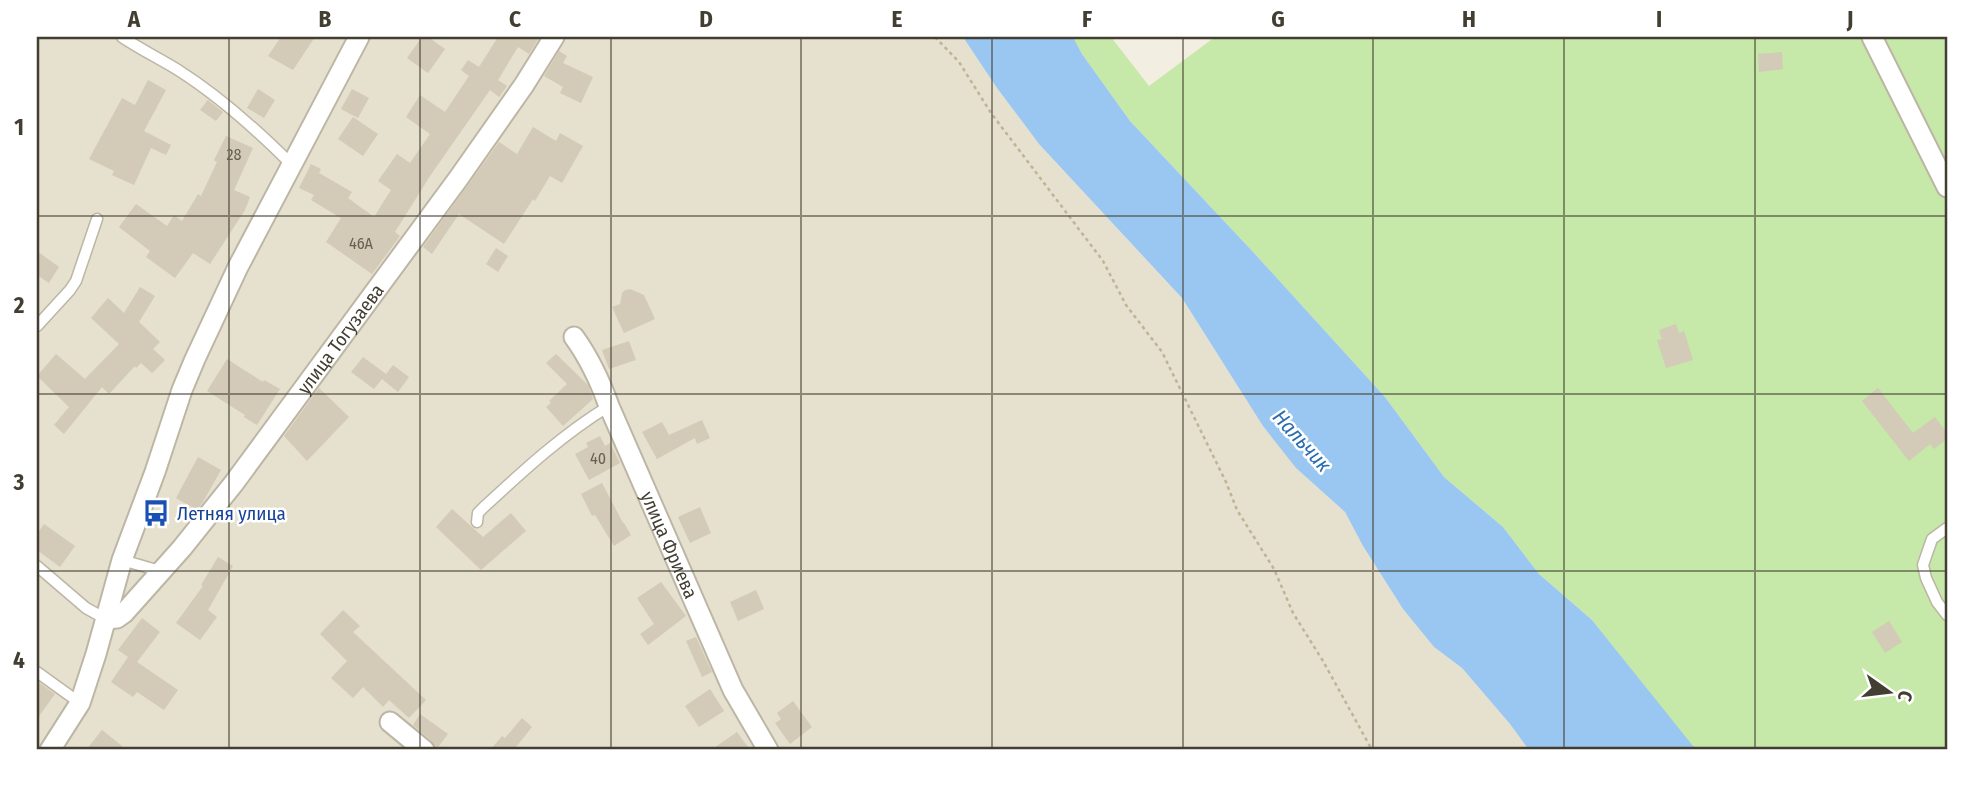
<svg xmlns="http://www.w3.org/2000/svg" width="1984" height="787" font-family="'Fira Sans Condensed',sans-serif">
<rect width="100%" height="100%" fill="#f2eee1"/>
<path fill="#e6e0cf" d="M37 37H963L997 88 1039 144 1182 298 1223 363 1296 468 1345 512 1363 546 1403 609 1434 647 1462 668 1510 724 1529 750H37Z"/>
<path fill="#c6e8a8" d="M1073 37H1111L1149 86 1215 37H1947V750H1702L1693 747 1592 620 1539 574 1503 527 1444 477 1385 397 1254 253 1130 121 1082 54Z"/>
<path fill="#9ac7f2" d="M963 37H1073L1082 54 1130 121 1254 253 1385 397 1444 477 1503 527 1539 574 1592 620 1693 746 1702 750H1529L1510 724 1462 668 1434 647 1403 609 1363 546 1345 512 1296 468 1263 426 1182 298 1039 144 997 88Z"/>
<g fill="#d3cab7">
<path d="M281 37H315L293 70 268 56Z"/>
<path d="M422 37H428L445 49 428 73 407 58Z"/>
<path d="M498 37 539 38 529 54 518 47 498 80 507 86 499 97 490 90 430 176 395 232 400 236 372 274 326 242 341 218 311 200 314 195 299 188 311 164 321 169 319 173 352 192 348 198 374 217 391 190 378 181 397 154 410 163 430 134 406 117 420 95 445 112 469 76 461 70 468 60 479 67Z"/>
<path d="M559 51 567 56 563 63 593 77 581 103 560 93 563 87 544 76Z"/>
<path d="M1782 52 1783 69 1759 72 1758 54Z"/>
<path d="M148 80 166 90 144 131 171 145 166 155 151 148 134 185 112 175 114 171 89 159 122 98 135 105Z"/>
<path d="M258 89 275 100 264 118 247 108Z"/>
<path d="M352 89 369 98 358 118 341 109Z"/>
<path d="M208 100 223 112 216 121 200 110Z"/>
<path d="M353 117 378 134 363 156 338 139Z"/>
<path d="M533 127 556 141 560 133 583 146 562 183 550 176 535 201 533 199 504 244 459 214 432 254 423 247 499 142 517 154Z"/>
<path d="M226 136 253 148 234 190 250 197 245 210 210 264 193 253 175 278 146 257 150 251 119 227 136 204 167 226 174 215 182 221 198 194 201 196 217 162 214 160Z"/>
<path d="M496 248 508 256 498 272 486 264Z"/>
<path d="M37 251 59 267 49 283 37 275Z"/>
<path d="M140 287 155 296 139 322 160 342 153 349 165 360 152 373 141 363 136 368 135 366 109 394 102 387 64 434 54 425 69 407 37 376 56 354 85 379 119 344 91 318 108 298 124 313Z"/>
<path d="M630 289 644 295 655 319 624 333 612 307 620 304 622 293 625 290Z"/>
<path d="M1676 324 1679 333 1684 331 1693 360 1666 368 1657 340 1662 339 1659 330Z"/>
<path d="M629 341 636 360 609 369 602 350Z"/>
<path d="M556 354 588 385 593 399 563 426 546 407 551 403 549 401 567 384 546 363Z"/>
<path d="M363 357 386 374 383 378 393 365 409 377 398 392 382 379 374 389 351 372Z"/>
<path d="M227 359 263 382 264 380 280 389 257 425 244 417 245 415 207 391Z"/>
<path d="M319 388 349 417 307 461 284 436Z"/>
<path d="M1878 388 1913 433 1935 417 1947 433V439L1934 449 1930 444 1909 461 1862 401Z"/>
<path d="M702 420 710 438 697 444 695 438 657 459 642 432 662 422 669 435Z"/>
<path d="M600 436 605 446 610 443 620 463 589 480 575 454 588 447 586 443Z"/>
<path d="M198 457 221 470 203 502 197 510 176 498Z"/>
<path d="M602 483 623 523H624L631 535 614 546 595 515 592 516 581 494Z"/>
<path d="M700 507 711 533 690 543 678 517Z"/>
<path d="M452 509 483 537 511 513 526 531 481 570 436 527Z"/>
<path d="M44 524 75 546 60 567 37 550V534Z"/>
<path d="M218 557 233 566 208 610 217 617 200 640 176 623 203 586 201 585Z"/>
<path d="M661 582 686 616 648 645 640 634 654 624 637 598Z"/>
<path d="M756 590 764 609 738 621 730 602Z"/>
<path d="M343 610 360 626 353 632 426 700 409 718 389 700 383 707 363 687 353 698 331 678 347 661 320 634Z"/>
<path d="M142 618 160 632 137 662 178 690 164 710 137 692 133 697 111 682 128 657 118 650Z"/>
<path d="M1889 621 1902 642 1885 653 1872 632Z"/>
<path d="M696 637 712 672 702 677 686 641Z"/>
<path d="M37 681 55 694 37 719Z"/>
<path d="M710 689 724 711 699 727 685 706Z"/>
<path d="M793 701 812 727 790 744 775 723 781 719 777 713Z"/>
<path d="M420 714 448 734 436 750 432 741 413 725Z"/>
<path d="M522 718 532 727 516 747 520 750H490L502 736 505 738Z"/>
<path d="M102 730 127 750H86Z"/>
<path d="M737 732 750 750H711Z"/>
</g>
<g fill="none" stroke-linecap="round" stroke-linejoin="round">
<defs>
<g id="service">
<path d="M122 37C140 49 160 59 178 70 219 96 257 130 291 164"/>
<path d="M37 326 70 290 76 281 97 219"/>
<path d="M477 522 478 513 484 507C524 470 563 434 609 406"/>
<path d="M1947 528 1932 539 1923 565 1926 578 1937 602 1947 615"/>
<path d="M122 560 160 571"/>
<path d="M37 566 86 608 106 619"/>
<path d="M37 672 80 703"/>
</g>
<g id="minor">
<path d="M1872 37 1947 187"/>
<path id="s1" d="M574 337C590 359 600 381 609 406L733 690 768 750"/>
<path id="s2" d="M106 619 117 618 124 613 182 548 234 483 458 179 524 85 554 37"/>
<path d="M390 722 424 750"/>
<path d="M50 750 80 703 96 654 122 560 155 472 182 390 195 359 238 267 359 37"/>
</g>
</defs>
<use href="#service" stroke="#bdb6a4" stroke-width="13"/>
<use href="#minor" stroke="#bdb6a4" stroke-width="23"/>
<path stroke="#bfb495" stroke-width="2.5" stroke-dasharray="3.5 3.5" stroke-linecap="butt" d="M935 37 959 62 991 113 1103 261 1126 305 1162 352 1226 482 1237 510 1274 569 1293 613 1323 661 1372 750"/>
<use href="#service" stroke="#fff" stroke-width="10"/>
<use href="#minor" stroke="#fff" stroke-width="19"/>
</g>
<path fill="none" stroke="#433e32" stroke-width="2" stroke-opacity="0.55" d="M229 37V750M420 37V750M611 37V750M801 37V750M992 37V750M1183 37V750M1373 37V750M1564 37V750M1755 37V750M37 216H1947M37 394H1947M37 571H1947"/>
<defs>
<symbol id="bus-bare" viewBox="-9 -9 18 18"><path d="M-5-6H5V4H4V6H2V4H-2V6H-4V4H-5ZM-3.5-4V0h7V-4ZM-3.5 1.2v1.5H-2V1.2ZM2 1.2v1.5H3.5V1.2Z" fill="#1a4fb4" stroke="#fff" stroke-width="2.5" paint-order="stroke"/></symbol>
</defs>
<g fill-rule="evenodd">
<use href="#bus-bare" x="137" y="494" width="38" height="38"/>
</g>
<g text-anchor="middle" stroke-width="5" stroke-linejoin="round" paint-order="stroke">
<g font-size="16" fill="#676153">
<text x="234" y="160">28</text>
<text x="361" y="249">46А</text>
<text x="598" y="464">40</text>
</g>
<g font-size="19" fill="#433e32" stroke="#fff">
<text dy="7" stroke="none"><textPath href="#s2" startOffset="369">улица Тогузаева</textPath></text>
<text dy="7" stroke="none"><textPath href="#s1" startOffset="229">улица Фриева</textPath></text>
</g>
<g font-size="19" fill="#164399" stroke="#fff" text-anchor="start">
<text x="177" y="520">Летняя улица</text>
</g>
<g font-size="21" font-style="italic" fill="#296db1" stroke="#fff">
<text transform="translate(1302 441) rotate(48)" y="7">Нальчик</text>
</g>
</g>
<rect width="1984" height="787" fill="none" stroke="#ffffff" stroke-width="77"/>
<g transform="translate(1889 692) rotate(104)" stroke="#ffffff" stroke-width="5" paint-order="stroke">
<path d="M0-5L12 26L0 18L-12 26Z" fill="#433e32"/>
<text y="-10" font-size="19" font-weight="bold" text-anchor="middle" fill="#433e32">С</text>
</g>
<rect x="38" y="38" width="1908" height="710" fill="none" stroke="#433e32" stroke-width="2.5"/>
<g font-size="23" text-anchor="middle" font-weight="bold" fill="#433e32">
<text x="134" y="27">A</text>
<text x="325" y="27">B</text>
<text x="515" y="27">C</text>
<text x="706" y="27">D</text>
<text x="897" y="27">E</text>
<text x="1087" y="27">F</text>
<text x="1278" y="27">G</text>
<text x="1469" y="27">H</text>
<text x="1659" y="27">I</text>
<text x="1850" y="27">J</text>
<text x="19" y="135">1</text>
<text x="19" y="313">2</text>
<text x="19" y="490">3</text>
<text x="19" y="668">4</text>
</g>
</svg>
